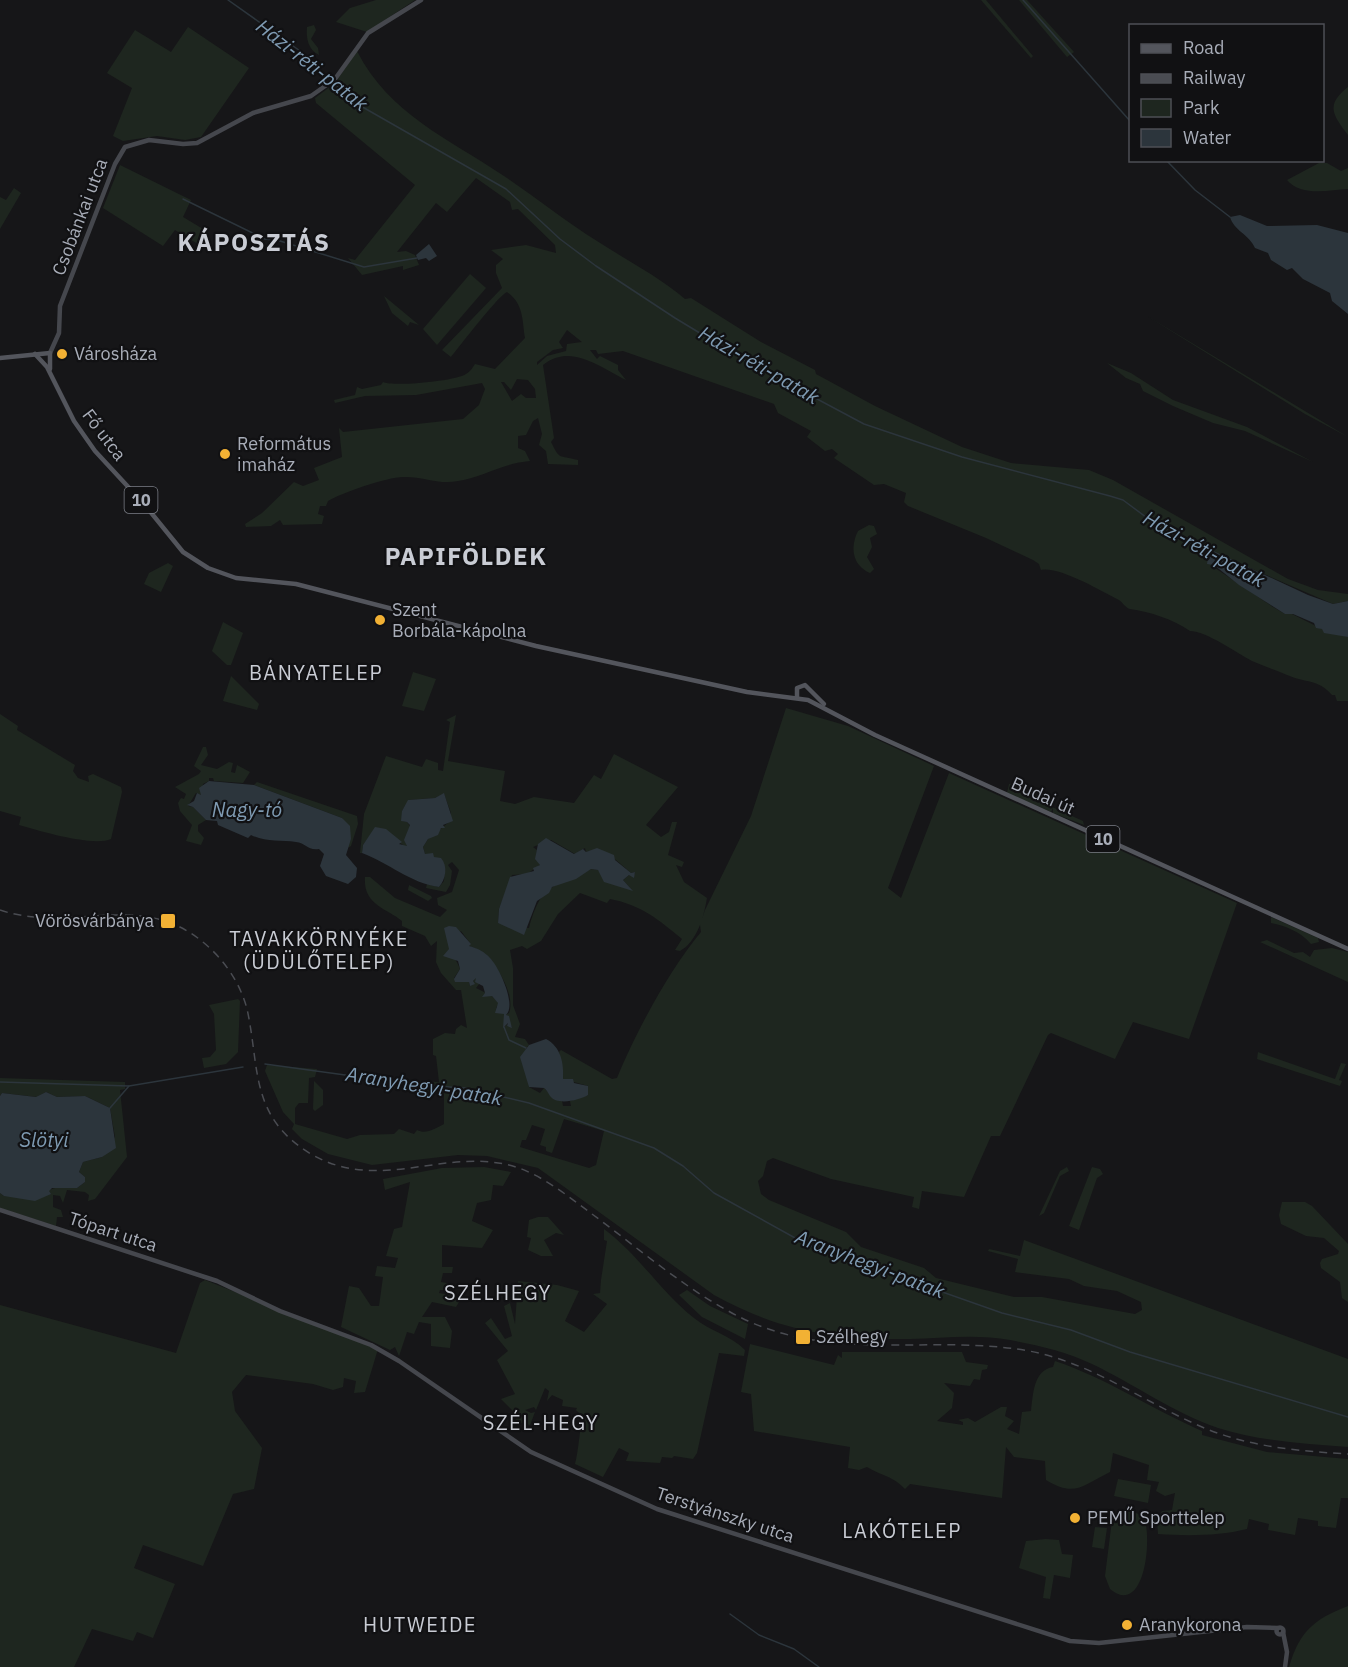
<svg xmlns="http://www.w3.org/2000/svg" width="1348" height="1667" font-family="'IBM Plex Sans',sans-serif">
<rect width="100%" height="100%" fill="#161618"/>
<g fill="#1e261f" fill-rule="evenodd">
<path d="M376 0H415L367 32 336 22 350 8Z"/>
<path d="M981 0H986L1033 56 1031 58Z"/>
<path d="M1019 0H1027L1074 52 1067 57Z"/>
<path d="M314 25 316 30 311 39 318 48 319 55C308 50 306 38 307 27Z"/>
<path d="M188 27 249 68 201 137 185 140 157 136 123 141 113 136 132 88 107 73 135 30 171 52Z"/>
<path d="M357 51C389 114 449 139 504 176 535 197 565 221 597 241 626 260 658 276 685 299L691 298 761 342 815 370 816 374 875 406 962 447 1011 463 1089 470 1113 480 1288 579 1318 590 1348 594V601L1333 604 1197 545 1215 568 1273 607 1285 614H1292L1322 629 1348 637V701H1337L1335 695H1332C1319 679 1305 683 1287 675 1276 670 1263 666 1252 661 1237 653 1206 631 1190 631 1173 619 1150 612 1130 609 1126 608 1122 602 1119 600 1101 591 1059 566 1041 570L1039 564 1033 560 986 538 908 506 904 502 906 493 884 484 874 485 834 458 838 454 832 449 825 451 807 437 811 431 778 413 774 404 623 351 598 354 596 350H590L597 359 600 356 618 365V370L626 380C599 367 571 343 543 365L554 438 551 442C560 460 558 455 578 460V465L548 464 546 451 539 445 542 434 538 418 533 421 526 435 518 436V448L525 451 530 461C504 463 483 477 458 481 438 485 422 476 403 477 387 477 341 493 328 501L326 506H320L318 514 324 516 322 524 283 525 280 520 271 526 246 527 245 524 262 513 294 482 303 486 319 480 314 468 342 457 339 428 343 432 463 419 479 405 485 389 482 383 416 395 365 396 335 403 334 400 355 395 357 387 362 389 381 385 383 382C394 387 456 381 466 374 470 372 473 367 475 364L495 369 525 338C522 320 524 304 507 292 498 296 460 346 451 357L442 350 502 288 496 273V265L503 259 491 250 526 245 556 253 555 245 518 209 512 210 510 202 476 178 447 212 436 203 397 252 406 251 415 255 419 265 403 270V266L362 275 348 258 355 260 415 185 316 103 315 98 335 83ZM567 330 582 342 567 344 566 351 547 356 537 365V362L553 350 563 348 559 342ZM517 379 528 380 535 389 536 398H526L521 394 512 401 501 382H504L511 390Z"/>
<path d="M1348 87V135C1333 115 1325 105 1348 87Z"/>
<path d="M1319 163H1327L1341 171 1348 168V189C1329 190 1301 197 1287 180Z"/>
<path d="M120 165 191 200 183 217 208 232 201 246 175 230 163 246 103 208Z"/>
<path d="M14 188 21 193 0 229V197L6 200Z"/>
<path d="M470 274 486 288 437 345 423 329Z"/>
<path d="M384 296 419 325 410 322 408 326 392 313Z"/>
<path d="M1147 316 1348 437 1305 414Z"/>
<path d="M1107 363 1131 373 1173 400 1247 427 1313 462 1245 431 1213 423 1173 406 1143 391 1140 384 1126 378Z"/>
<path d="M869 525 874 526 877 534 870 538 872 547 867 557 874 569 870 573C852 565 850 547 858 531Z"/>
<path d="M168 563 173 566 161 592 144 584 149 573Z"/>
<path d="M223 622 243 633 231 665H227L212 651Z"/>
<path d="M413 672 436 679 424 711 402 706Z"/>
<path d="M231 676 259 704 257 710 223 701Z"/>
<path d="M786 708 848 726 934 766 888 888 901 898 949 773 1237 903 1189 1039 1133 1022 1115 1059 1051 1033 1048 1035 1000 1136H991L964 1197 922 1191 919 1209 912 1207 914 1197 831 1179 773 1158 767 1161 763 1176 758 1181 761 1194 769 1200 846 1232 861 1247 924 1268 936 1278 1014 1297H1042L1135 1314 1142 1310 1141 1302 1117 1291 1084 1286 1069 1279 1015 1272 1018 1259 988 1251 989 1249 1020 1256 1024 1240 1348 1359V1447C1305 1444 1259 1441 1218 1428 1174 1413 1134 1384 1092 1364 1068 1352 1037 1345 1010 1340 978 1334 942 1338 910 1339 835 1340 779 1331 714 1295L538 1168 487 1156 458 1155 372 1165 328 1154 302 1139 292 1129 294 1124 283 1112 265 1071 267 1065 317 1069 315 1077 309 1078 308 1103H299L295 1108V1124L347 1139 360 1135 394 1134 399 1129 414 1134 417 1130C426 1135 436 1128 444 1124V1094L385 1087 392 1080 439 1082 436 1056 433 1055V1039L445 1033 455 1034 456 1029 461 1025 467 1028 461 990H456L441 973 436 962 437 941 431 946 425 936 402 926V921C386 908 363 905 365 877H370L395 898 440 917 447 910 438 905 437 898 452 892 459 870 452 862 448 865 452 871 450 885 446 892 426 888 427 884 439 887 444 881 445 867 425 854 423 847 428 839 449 822 451 813 444 794 435 798 409 800 402 811V821L407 822 410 826 405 840 407 846H404L394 838 372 833 363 845 362 853H360L364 814 386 756 422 767 426 759 438 763V770L443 771 450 722 446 720 456 715 448 761 505 771 500 801 515 804 534 797 574 803 594 775 601 779 614 754 678 787 646 825 661 837 669 832 672 822H677L668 855 684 862 682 867 676 865 684 882 707 898C704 916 697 942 680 951L675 950 682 939C658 919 641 905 610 899L607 903 580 893 558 914 541 941 527 949 522 946 510 950 513 968V1005L520 1024 515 1037 525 1039 529 1045 526 1048 529 1087 540 1093 544 1088 555 1099 562 1101 563 1106H571L570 1101 588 1095V1086L563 1079 559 1052 561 1050 612 1079 617 1078C636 1032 669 970 701 932L700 925 705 910 751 816ZM551 840 575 854 585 848 586 852C606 848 617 861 631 873L635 872V874L629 875 623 880 631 889 610 882 598 870 591 869C553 889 542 881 529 928L498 923 499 909 512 875 527 874 541 864 536 857 537 850 533 847ZM461 931 470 943 469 946C490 951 517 992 509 1013L505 1015 512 1027 507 1026 509 1023 504 1027V1014L496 1008 499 1003 492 996 476 988 480 983 476 977 470 986 469 982 454 978 460 969C457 959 448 953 449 942ZM564 1119 604 1131 596 1165 589 1168 520 1147 522 1140H526L532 1125 545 1129 540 1145 546 1147V1151L552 1153Z"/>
<path d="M0 714 18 726 17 730 75 765 73 771 78 778 89 782 88 776 93 774 121 787 122 792 111 839C93 847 40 831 19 825L21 817 0 811Z"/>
<path d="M203 747H206L208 755 201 765 217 769 229 762 233 763 231 772 235 773 237 765 250 772 243 783 214 781 213 778H209V781L203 784 201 795 196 793 188 806 193 807 206 820 198 825V831L204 838 201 845 186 841 192 825 180 811 178 803 181 798 184 799 186 794 175 787 199 774 201 771 194 766Z"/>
<path d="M257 782 357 816 358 824 351 846 347 848 351 839 342 818 254 785Z"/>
<path d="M1015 783 1018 788 1014 793H1021L1083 821 1084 825 1053 813V808L1051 812 1007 793 1009 784Z"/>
<path d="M409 885 431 896 432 898 428 901 408 890Z"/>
<path d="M1271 917 1318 938 1319 942 1311 944C1301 932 1286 926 1271 923Z"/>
<path d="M1267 940 1294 953 1303 952 1310 957 1314 950 1332 948 1348 952V982L1260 942Z"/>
<path d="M238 999 240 1001 238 1052 226 1064 204 1068 202 1058 210 1057 216 1050 214 1014 209 1005Z"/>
<path d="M1258 1052 1335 1079 1341 1063 1346 1064 1339 1080 1342 1081 1340 1086 1257 1059Z"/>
<path d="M0 1078 125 1082V1089L120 1090 127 1157 95 1199 88 1201 89 1195 85 1192 67 1190 63 1203 60 1196 53 1195V1207L61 1210 63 1217H57L56 1226 0 1208V1193L4 1196 49 1190 61 1186 77 1188 85 1182V1177L79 1172 83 1162 102 1157 115 1137 110 1108 85 1096 57 1097 46 1092 37 1097 2 1093 0 1096Z"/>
<path d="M314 1081 323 1090V1105L315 1111 313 1109Z"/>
<path d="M484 1167 511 1172 503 1186 493 1185 491 1200 477 1203 472 1221 493 1230 482 1248 442 1245V1267H453L452 1273H443L441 1282 452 1284 444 1290H440L439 1293 462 1297 456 1307 432 1302 422 1317H445L452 1331 450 1348 431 1346V1324L419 1322 414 1334 407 1332 399 1356 395 1347 390 1350 341 1327 349 1286 359 1288 371 1306H379L383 1277 375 1276 377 1266 395 1268 398 1258 386 1256 394 1229 402 1227 410 1182 385 1190 383 1179 442 1168Z"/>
<path d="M1067 1167 1069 1171 1060 1176 1044 1213 1039 1216 1060 1171Z"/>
<path d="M1092 1167 1100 1169 1103 1174 1097 1178 1079 1230 1069 1226Z"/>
<path d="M1282 1202H1305L1312 1206 1348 1244V1302L1342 1298 1340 1282 1321 1268 1320 1263 1322 1259 1338 1254 1339 1251 1324 1238 1306 1236 1281 1224 1279 1215Z"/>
<path d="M538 1217H548L564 1235 556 1233 544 1240 553 1256H541L528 1250 531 1238 527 1237 529 1220Z"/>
<path d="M604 1229C638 1254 661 1292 694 1318 710 1331 730 1335 745 1350L744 1356 719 1353 697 1453 693 1459 674 1456 672 1458 662 1457 660 1463 626 1461 629 1453 619 1448 603 1477 575 1464C579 1448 579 1432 583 1417L576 1410 577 1408 562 1406 563 1400 552 1395 547 1401 549 1391 545 1388 536 1410 534 1407 525 1410 531 1413 535 1412 530 1425 516 1422V1414L501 1399 515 1394 497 1360 508 1351 485 1323 491 1318 505 1339 512 1336 504 1306 510 1303 515 1324 518 1281 557 1285 579 1291 565 1321 584 1332 607 1304 593 1294 600 1293 601 1280 607 1241 604 1240Z"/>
<path d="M205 1280 378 1349 365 1392 354 1393 356 1381 344 1378 343 1387 333 1390 313 1384 246 1375 232 1392 235 1411 262 1448 254 1489 233 1494 203 1566 143 1545 134 1568 175 1584 153 1638 137 1632 133 1641 92 1629 74 1667H0V1305L176 1353 200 1283Z"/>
<path d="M687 1290 710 1306 748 1324 745 1339 702 1317 679 1295Z"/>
<path d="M750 1344 834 1365 838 1355 842 1358V1352H962L966 1362 988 1365 987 1369 982 1370 980 1380 974 1379 970 1386 944 1383 954 1393 952 1408 937 1421 963 1425V1422L958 1420 968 1418 975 1422 1001 1407H1007L1005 1416 1014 1421 1007 1429 1019 1434 1022 1412 1031 1411C1033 1396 1033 1370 1053 1367L1055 1361C1106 1378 1152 1409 1202 1431V1435L1267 1452 1348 1459V1498H1341L1336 1528 1318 1526V1521L1298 1518 1295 1535 1268 1530 1269 1524 1249 1519 1247 1529C1219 1536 1187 1536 1158 1534L1157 1519 1162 1511 1172 1510 1175 1493 1165 1496 1156 1491 1159 1482 1147 1480 1149 1465 1113 1453 1110 1472C1083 1485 1075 1498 1046 1480L1045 1461 1014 1457 1006 1447 1002 1498 910 1484 905 1489C893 1476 882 1476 867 1467L859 1470 848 1468 850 1447 754 1431 751 1394 741 1392Z"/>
<path d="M1118 1479 1151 1485 1148 1503 1114 1496Z"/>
<path d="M1129 1510 1143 1516C1153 1532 1146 1619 1110 1589L1105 1576 1112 1520 1118 1513Z"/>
<path d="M1095 1527 1107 1528 1104 1549 1092 1547Z"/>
<path d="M1046 1539 1059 1540 1062 1554 1073 1555 1070 1578 1054 1575 1050 1599 1043 1598 1046 1577 1019 1568 1026 1541Z"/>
<path d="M1348 1606V1667H1289C1299 1632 1314 1619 1348 1606Z"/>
</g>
<g fill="#2c353c">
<path d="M1240 215 1267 226 1317 225 1348 233V314L1332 301 1330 293 1303 279 1292 268 1287 270 1271 260 1268 253 1255 248C1249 234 1234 231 1230 217Z"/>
<path d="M429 244 437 256 429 261 426 258 418 260 416 255Z"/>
<path d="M1194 542 1308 595 1333 604 1348 601V637L1324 633 1322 629 1316 628 1314 623 1293 614H1285L1239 585 1214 565 1207 564 1208 557 1202 554 1205 555Z"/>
<path d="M209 781 254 785 342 818 350 826 351 839 346 855 357 868 356 877 348 884 326 876 320 866 324 854 319 849C308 851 306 843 296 842 281 840 265 842 251 835L248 838 218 825 217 821 206 820 193 807 187 805 194 801 197 793 201 795 199 788Z"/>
<path d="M444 793 453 821 443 825 445 828H441L438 835 428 839 423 847 425 854 433 853 434 857 441 858C448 866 446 879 439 887 410 883 389 863 362 853L363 845 375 827 386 829 402 842 399 844 407 846 404 840 410 825 407 822 401 821 402 811 408 800 435 798Z"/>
<path d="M546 838 574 854 583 849 586 852 597 848 614 855 615 860 631 873 635 872 634 878 629 875 623 880 633 891 604 882 598 870 591 869 576 879 552 887 549 893 537 901 524 935 498 923 499 909 510 877 534 871 533 868 540 865 535 859 538 844Z"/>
<path d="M449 926 456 927 471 944 469 946C477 948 485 952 490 958 499 967 517 1005 506 1015L509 1016 512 1028 507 1026 508 1023 503 1028 504 1014 495 1013 498 1003 492 996 482 997 485 993 483 986 475 982 476 978 473 981 475 984 470 986 469 982H455L454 979 460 969 458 961 443 956 449 949 444 928Z"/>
<path d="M546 1039C561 1047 564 1063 563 1079H573L574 1083 588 1086V1095C580 1100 557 1106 550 1096 548 1093 547 1090 544 1088L529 1087 520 1057 529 1045Z"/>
<path d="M46 1092 57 1097 85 1096 110 1108 116 1148 102 1157 83 1162 79 1172 85 1177V1182L77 1188H52L49 1191 51 1194 35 1201 4 1196 0 1193V1096L2 1093 36 1097Z"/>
</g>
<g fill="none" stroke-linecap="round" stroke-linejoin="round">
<g stroke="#2c353c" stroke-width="1.5">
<path d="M228 0 303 53 352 101 506 189 560 239 596 266 675 318 746 361 864 424 962 457 1110 496 1123 500 1162 529 1196 545"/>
<path d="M1023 0 1130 121"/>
<path d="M1166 160 1195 190 1230 217"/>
<path d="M183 199 265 239 280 241 364 267 417 258"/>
<path d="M504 1027 509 1040 526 1048"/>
<path d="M265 1064 418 1085 465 1088 529 1103 654 1148 683 1166 714 1193 806 1244 1002 1313 1071 1330 1130 1352 1348 1417"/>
<path d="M0 1082 129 1086 243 1067"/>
<path d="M110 1108 129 1086"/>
<path d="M730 1614 759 1635 794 1649 819 1667"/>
</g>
<g stroke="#45474d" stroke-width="4.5">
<path d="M50 353 59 333 60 306 115 164 125 147 149 140 183 144 197 143 253 113 311 96 335 79 368 33 421 0"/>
<path d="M0 1210 217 1281 280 1311 371 1345 399 1361 531 1452 657 1509 1070 1641 1099 1643 1247 1627 1278 1628"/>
<circle cx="1280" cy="1631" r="3.5"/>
<path d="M1283 1632 1287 1652 1285 1667"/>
</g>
<g stroke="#53555c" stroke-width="4.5">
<path d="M35 354 47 367 74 421 95 451 144 504 183 552 208 568 236 578 296 584 536 646 747 692 808 700 875 735 1348 949"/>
<path d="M0 358 50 353V369"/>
<path d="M797 698V688L805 685 824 704"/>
</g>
<path stroke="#4a4c52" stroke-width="1.5" stroke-dasharray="8 6" stroke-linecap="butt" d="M0 910C62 931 122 900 178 926 211 942 238 974 247 1009 260 1067 249 1117 311 1154 381 1195 448 1144 519 1168 546 1178 569 1197 592 1214 642 1251 692 1295 748 1321 839 1362 935 1334 1029 1351 1092 1363 1144 1402 1202 1427 1249 1447 1298 1451 1348 1454"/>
</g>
<g fill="#f2b134" stroke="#111113" stroke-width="2">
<circle cx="62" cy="354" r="6"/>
<circle cx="225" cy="454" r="6"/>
<circle cx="380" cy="620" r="6"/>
<rect x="160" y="913" width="16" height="16" rx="3"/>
<rect x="795" y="1329" width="16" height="16" rx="3"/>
<circle cx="1075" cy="1518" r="6"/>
<circle cx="1127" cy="1625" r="6"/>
</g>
<g text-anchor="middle" stroke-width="4.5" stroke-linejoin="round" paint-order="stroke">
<g fill="#111113" stroke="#7b7e86" stroke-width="1.5">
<rect x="124.5" y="487" width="33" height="26" rx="4.5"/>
<rect x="1086.5" y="826" width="33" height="26" rx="4.5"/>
</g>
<g font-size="16" font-weight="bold" fill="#a8adb8">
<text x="141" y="506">10</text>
<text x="1103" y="845">10</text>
</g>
<g font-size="18" fill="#a8adb8" stroke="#111113">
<text transform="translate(80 217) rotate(-69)" y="6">Csobánkai utca</text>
<text transform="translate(104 435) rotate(53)" y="6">Fő utca</text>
<text transform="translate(1043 796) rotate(24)" y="6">Budai út</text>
<text transform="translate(113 1232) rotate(18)" y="6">Tópart utca</text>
<text transform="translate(725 1515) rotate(18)" y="6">Terstyánszky utca</text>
</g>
<g font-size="18" fill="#a8adb8" stroke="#111113" text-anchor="start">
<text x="74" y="360">Városháza</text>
<text x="237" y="450">Református<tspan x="237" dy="21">imaház</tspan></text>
<text x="392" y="616">Szent<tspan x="392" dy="21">Borbála-kápolna</tspan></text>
<text x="154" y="927" text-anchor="end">Vörösvárbánya</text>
<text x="816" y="1343">Szélhegy</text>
<text x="1087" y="1524">PEMŰ Sporttelep</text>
<text x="1139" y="1631">Aranykorona</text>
</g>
<g font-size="20" font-style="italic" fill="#7f9bb3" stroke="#111113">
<text transform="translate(312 65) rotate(38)" y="7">Házi-réti-patak</text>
<text transform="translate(759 365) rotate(30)" y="7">Házi-réti-patak</text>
<text transform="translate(1204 549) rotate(29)" y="7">Házi-réti-patak</text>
<text x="247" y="817">Nagy-tó</text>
<text transform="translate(424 1086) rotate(9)" y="7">Aranyhegyi-patak</text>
<text x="44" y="1147">Slötyi</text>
<text transform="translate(870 1264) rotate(21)" y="7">Aranyhegyi-patak</text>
</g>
<g font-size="20" letter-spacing="1.5" fill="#c9ccd4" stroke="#111113">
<text x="316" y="680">BÁNYATELEP</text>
<text x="319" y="946">TAVAKKÖRNYÉKE<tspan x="319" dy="23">(ÜDÜLŐTELEP)</tspan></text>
<text x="498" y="1300">SZÉLHEGY</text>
<text x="541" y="1430">SZÉL-HEGY</text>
<text x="902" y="1538">LAKÓTELEP</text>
<text x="420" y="1632">HUTWEIDE</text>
</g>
<g font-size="24" font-weight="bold" letter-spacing="1.5" fill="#c9ccd4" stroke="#111113">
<text x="254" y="251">KÁPOSZTÁS</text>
<text x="466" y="565">PAPIFÖLDEK</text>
</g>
</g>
<rect x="1129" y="24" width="195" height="138" fill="#111113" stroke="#4d4f55" stroke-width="1.5"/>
<rect x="1141" y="44" width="30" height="9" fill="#53555c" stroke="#4d4f55" stroke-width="1.5"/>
<text x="1183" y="54" font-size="18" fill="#a8adb8">Road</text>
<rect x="1141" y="74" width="30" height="9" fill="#4a4c52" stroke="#4d4f55" stroke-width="1.5"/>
<text x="1183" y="84" font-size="18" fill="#a8adb8">Railway</text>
<rect x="1141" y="99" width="30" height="18" fill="#1e261f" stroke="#4d4f55" stroke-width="1.5"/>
<text x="1183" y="114" font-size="18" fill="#a8adb8">Park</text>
<rect x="1141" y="129" width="30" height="18" fill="#2c353c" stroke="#4d4f55" stroke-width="1.5"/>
<text x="1183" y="144" font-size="18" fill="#a8adb8">Water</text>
</svg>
